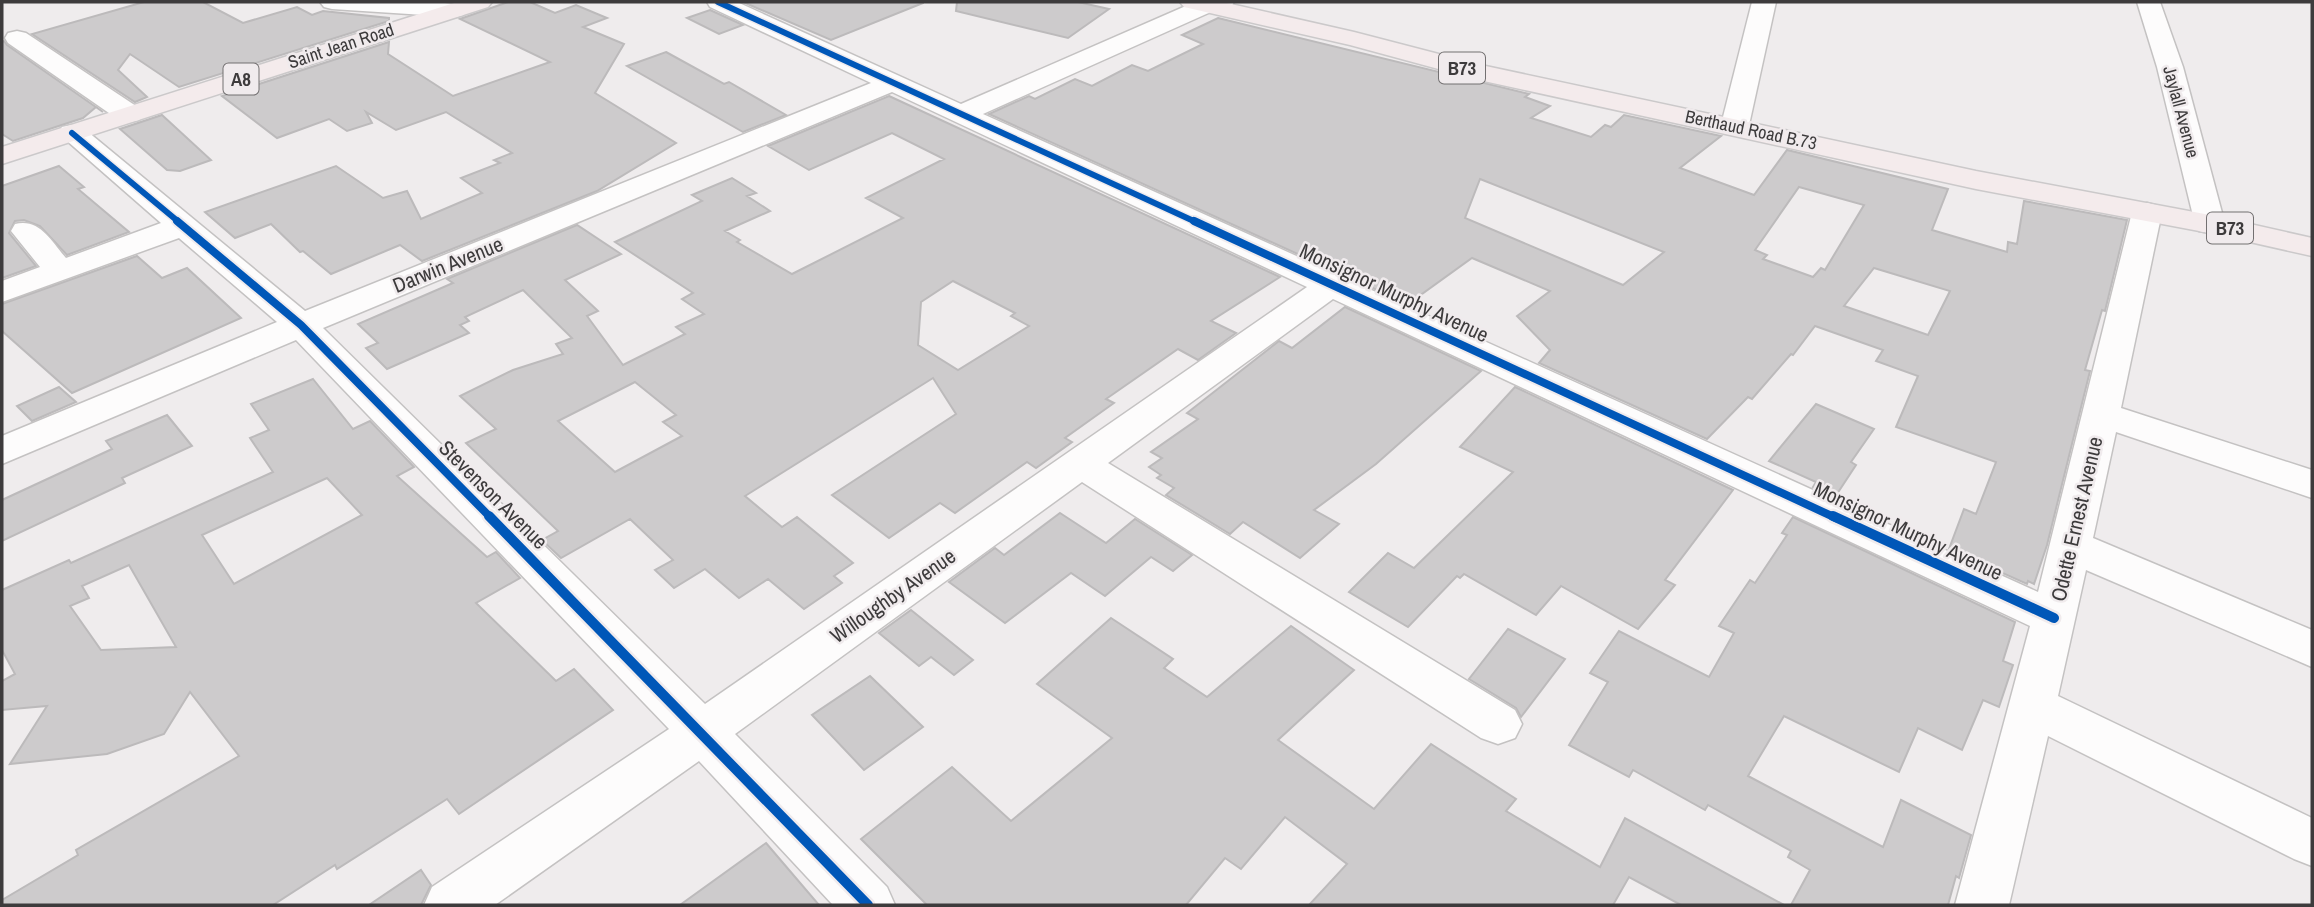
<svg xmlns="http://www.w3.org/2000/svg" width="2314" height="907" font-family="'Archivo Narrow',sans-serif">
<rect width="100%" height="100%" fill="#efeced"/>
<g fill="#cdcbcc" stroke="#bcbabb" stroke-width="2" fill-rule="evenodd">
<path d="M144 2H203L243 23 297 7 312 15 323 11 389 18V21L179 87 130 54 118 70 147 97 135 102 32 34Z"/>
<path d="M508 2H530L555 13 576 5 607 18 583 27 624 44 595 93 676 143 597 191 422 261 400 245 331 274 303 251 300 252 271 224 235 238 205 212 336 166 383 198 407 191 421 219 482 193 461 178 500 163 494 160 512 153 446 112 396 130 366 112 372 123 347 131 329 119 277 138 222 96 389 42 388 54 453 96 550 62 460 19Z"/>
<path d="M743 2H923V3L831 40Z"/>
<path d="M957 2H1078L1109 9 1068 38 956 11Z"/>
<path d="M710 10 743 25 719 34 687 18Z"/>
<path d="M1218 18 1529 94 1525 97 1550 106 1531 118 1591 137 1605 125 1611 127 1624 115 1721 136 1680 168 1754 195 1787 150 1948 189 1932 230 2007 252 2008 242 2017 244 2024 201 2127 220 2105 311 2102 310 2085 370 2090 371 2047 545 2034 584 2028 581 2027 584 1949 549 1964 509 1976 514 1996 462 1896 427 1918 376 1876 361 1883 350 1815 326 1793 355 1791 354 1752 399 1748 397 1707 439 1539 363 1550 350 1517 316 1550 291 1472 258 1408 304 989 114 1029 96 1035 99 1075 79 1092 86 1132 65 1148 71 1203 44 1182 35ZM1480 179 1664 252 1623 285 1465 218ZM1799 187 1864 205 1825 270 1821 268 1813 277 1763 259 1767 255 1755 250ZM1874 268 1950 291 1928 335 1844 306Z"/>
<path d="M4 41 7 45 103 112 96 107 83 118 13 141 2 134V42Z"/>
<path d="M666 52 724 84 729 82 786 115 743 132 627 66Z"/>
<path d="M889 96 1280 277 1211 321 1236 333 1198 360 1178 349 1106 399 1114 403 1065 438 1072 442 1036 468 1027 462 955 513 940 503 889 538 832 495 956 414 933 378 745 496 782 527 797 517 853 563 834 576 842 583 804 609 768 579 739 598 705 569 674 588 655 570 673 560 630 519 561 558 542 540 558 531 466 443 496 429 460 396 513 370 563 354 556 344 572 338 523 290 465 317 469 321 460 325 469 333 387 369 366 348 378 343 358 324 453 283 447 279 577 225 621 254 565 280 598 311 587 316 623 365 685 334 676 327 704 314 682 299 693 293 615 242 702 201 692 195 732 178 756 193 747 196 770 211 725 231 740 240 737 242 792 274 903 218 866 198 944 159 892 133 809 170 768 146ZM953 281 1015 313 1011 316 1029 326 958 370 918 345 921 302ZM635 382 676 415 663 422 682 436 615 472 558 421Z"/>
<path d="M162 115 211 160 180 171 167 170 120 129Z"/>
<path d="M59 166 84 187 78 189 129 232 67 255 40 226 24 220 15 221 9 233 36 266 2 278V186Z"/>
<path d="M137 256 162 278 187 268 241 318 72 393 2 331V304Z"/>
<path d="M1345 307 1481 371 1376 464 1314 510 1339 524 1300 558 1243 522 1230 534 1166 495 1174 488 1157 478 1161 475 1149 467 1162 458 1151 452 1198 419 1187 413 1279 341 1292 348Z"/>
<path d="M313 379 353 429 370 421 414 467 397 476 487 557 496 552 520 578 476 603 556 681 574 669 613 710 459 814 447 799 337 869 335 865 273 905H2V900L78 855 76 850 239 756 190 692 164 734 107 754 10 764 47 706 2 710V681L15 674 2 650V590L69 560 71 563 273 472 250 438 269 430 251 404ZM327 478 362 515 234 584 202 535ZM129 565 176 647 101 650 70 606 89 598 82 586Z"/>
<path d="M59 387 76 402 32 421 17 406Z"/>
<path d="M1515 387 1733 490 1665 580 1675 585 1638 629 1561 586 1536 615 1464 574 1460 578 1457 576 1408 627 1349 592 1388 553 1414 568 1513 472 1460 447Z"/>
<path d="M1816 404 1874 429 1851 462 1856 465 1835 497 1813 487 1816 482 1769 461Z"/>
<path d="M167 415 192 446 122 478 125 483 2 541V500L112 449 106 441Z"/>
<path d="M1060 513 1106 543 1135 519 1192 555 1173 571 1151 557 1105 596 1071 573 1005 623 949 582 995 548 1004 555Z"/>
<path d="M1793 517 2015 622 2003 661 2013 665 1999 707 1983 700 1962 750 1918 728 1899 772 1784 716 1748 776 1883 847 1901 800 1971 835 1959 878 1956 876 1948 905H1791L1810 870 1788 857 1791 851 1708 805 1705 810 1633 770 1629 777 1569 745 1608 682 1590 673 1619 631 1709 677 1734 633 1719 626 1750 580 1755 583 1787 535 1782 533Z"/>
<path d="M911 610 973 660 954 675 931 657 919 666 879 633Z"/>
<path d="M1111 618 1173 659 1164 668 1207 697 1291 626 1354 670 1278 740 1374 809 1431 744 1516 799 1506 811 1600 867 1625 818 1784 905H1681L1629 877 1613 905H1309L1347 864 1285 817 1241 869 1225 858 1186 905H927L861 839 952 767 1011 821 1112 738 1037 684Z"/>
<path d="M1508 629 1565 659 1521 717 1516 708 1469 679Z"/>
<path d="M870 676 923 727 864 770 812 715Z"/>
<path d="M766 843 819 905H680Z"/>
<path d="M421 870 431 885 421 905H369Z"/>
</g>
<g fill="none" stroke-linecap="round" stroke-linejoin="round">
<defs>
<g id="minor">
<path d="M320 2H436L463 5 467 10 463 15 455 17 332 9 324 7Z"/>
<path d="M707 2H737L961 104 1195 2H1234L1231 7 1213 11 983 114 2038 592 2132 212 2136 206 2147 203 2158 206 2162 212 2121 408 2312 470V498L2116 432 2093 538 2312 630V667L2086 570 2058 696 2312 818V866L2294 859 2048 736 2009 905H1955L2030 626 1333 299 1108 463 1515 710 1522 724 1515 738 1498 744 1481 738 1082 482 735 734 887 887 895 905H833L699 761 495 905H424L432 887 669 729 296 340 2 464V436L277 322 179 238 2 302V281L40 267 11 231 15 224C40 218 51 241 66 258L161 223 58 133 62 127 72 125 82 127 305 311 871 83 710 7ZM892 92 1307 287 705 704 323 328Z"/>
<path d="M1752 2H1776L1749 125 1745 131 1735 133 1725 131 1721 125Z"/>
<path d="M2137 2H2160L2183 67 2225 224 2221 231 2210 233 2199 231 2195 224 2157 67Z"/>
<path d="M17 31 26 33 139 108 143 114 139 120 129 122 119 120 8 43 5 38 8 33Z"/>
</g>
<g id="major">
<path d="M457 2H492L488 7 2 164V147Z"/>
<path d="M1180 2H1222L1354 32 1481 65 1976 171 2210 215 2312 238V256L2210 233 1976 189 1479 80 1350 45 1184 7Z"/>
</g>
</defs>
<use href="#minor" stroke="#c4c2c2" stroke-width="3"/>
<use href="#major" stroke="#cbc9ca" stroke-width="3"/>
<use href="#minor" fill="#fdfcfc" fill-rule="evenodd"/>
<use href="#major" fill="#f4ebec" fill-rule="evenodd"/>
<defs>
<g id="cycleway-far2">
<path d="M718 2 1198 223"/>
<path d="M72 133 180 223"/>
</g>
<g id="cycleway-far1">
<path d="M177 221 301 325 491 518"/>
<path d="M1194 221 1836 518"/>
</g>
<g id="cycleway">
<path d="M489 516 868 905"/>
<path d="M1833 516 2054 618"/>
</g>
</defs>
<use href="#cycleway-far2" stroke="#f0ebed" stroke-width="9"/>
<use href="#cycleway-far1" stroke="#f0ebed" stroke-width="12"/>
<use href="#cycleway" stroke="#f0ebed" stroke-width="15"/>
<use href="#cycleway-far2" stroke="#0057b8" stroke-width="6"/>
<use href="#cycleway-far1" stroke="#0057b8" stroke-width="8"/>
<use href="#cycleway" stroke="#0057b8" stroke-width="10"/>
</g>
<g text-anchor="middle" stroke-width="5" stroke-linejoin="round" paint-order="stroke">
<g font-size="18" fill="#3d3b3c" stroke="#f0ebed">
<text transform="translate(341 46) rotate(-18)" y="6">Saint Jean Road</text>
<text transform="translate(2181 112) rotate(75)" y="6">Jaylall Avenue</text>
<text transform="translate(1751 130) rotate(12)" y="6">Berthaud Road B.73</text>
</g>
<g fill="#f0ebed" stroke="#737071" stroke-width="2">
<rect x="1439" y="52.5" width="46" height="31" rx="5"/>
<rect x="223.5" y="63.5" width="35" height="31" rx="5"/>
<rect x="2207" y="212.5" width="46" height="31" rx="5"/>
</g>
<g font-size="19" font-weight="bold" fill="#3d3b3c">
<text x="1462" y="75">B73</text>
<text x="241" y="86">A8</text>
<text x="2230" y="235">B73</text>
</g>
<g font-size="21" fill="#3d3b3c" stroke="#f0ebed">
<text transform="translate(448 265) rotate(-22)" y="7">Darwin Avenue</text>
<text transform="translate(1394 293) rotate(25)" y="7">Monsignor Murphy Avenue</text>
<text transform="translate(493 495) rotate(45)" y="7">Stevenson Avenue</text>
<text transform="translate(2077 519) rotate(-77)" y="7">Odette Ernest Avenue</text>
<text transform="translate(1908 531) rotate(25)" y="7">Monsignor Murphy Avenue</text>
<text transform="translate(893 596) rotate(-35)" y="7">Willoughby Avenue</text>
</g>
</g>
<rect width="2314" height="907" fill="none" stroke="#3d3b3c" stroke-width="7"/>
</svg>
